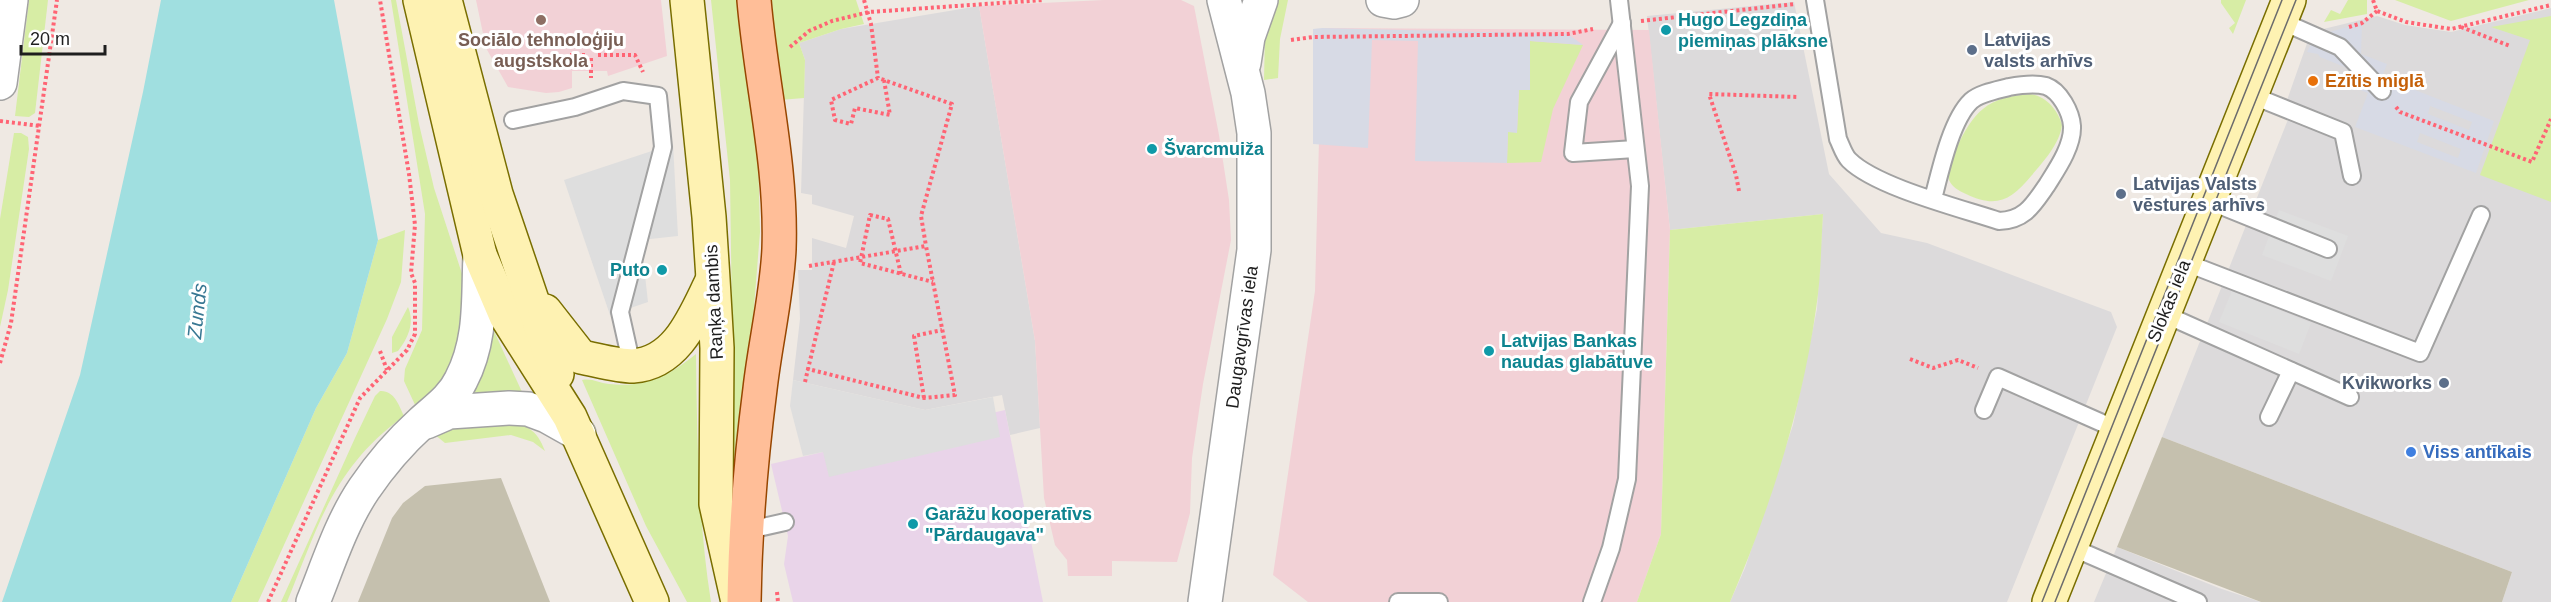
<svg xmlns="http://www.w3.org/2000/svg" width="2551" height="602" font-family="Arial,sans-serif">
<rect width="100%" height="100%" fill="#efe9e3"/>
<g fill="#dcdadb">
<path d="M1794 2 1829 174 1881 233 1927 243 2111 312 2117 327 2007 602H1730L1745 568 1793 425 1817 309 1823 214 1670 230 1647 16Z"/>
<path d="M979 6 1035 341 1040 428 1010 435 1002 395 925 410 793 380 800 319 798 270H812V238L846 248 854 216 812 204V195L801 193 805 60 799 43 841 29Z"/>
<path d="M2551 8V602H2502L2512 572 2162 437 2289 117 2286 103 2311 32 2377 16 2405 25 2451 32Z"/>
<path d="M2117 547 2219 588 2261 602H2094Z"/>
</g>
<g fill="#f2d1d6">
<path d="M476 0H661L667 56 608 76 607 71H572V88L559 92 546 93 508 87 486 48Z"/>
<path d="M1104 0H1181L1194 6 1219 135 1229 200 1231 240 1203 384 1192 458 1190 513 1177 562 1112 561V576H1068L1067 560 1055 545 1044 498 1035 341 979 6Z"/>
<path d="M1322 28 1649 30 1670 230 1661 534 1637 602H1308L1273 575 1315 291Z"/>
</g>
<path fill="#e9d4e9" d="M1005 410 1043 602H793L784 564 788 536 771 464Z"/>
<g fill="#c5c0ae">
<path d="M2162 437 2512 572 2502 602H2261L2117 547Z"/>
<path d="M501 478 550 602H358L392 518 403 503 425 486Z"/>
</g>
<g fill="#d7eda5">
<path d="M29 0H48L35 113 29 117 15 116Z"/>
<path d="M391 0H396L419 124 434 188 466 286 461 348 441 383 416 407 404 381 405 369 422 330 425 214Z"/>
<path d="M711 0H741L757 112 760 232 752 332 734 461 730 180Z"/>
<path d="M772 0H856L864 24 841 29 799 43 805 60 804 98 780 100Z"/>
<path d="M1275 0H1288L1280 39 1278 78 1264 80 1265 34Z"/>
<path d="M2221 0H2246L2233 34 2229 28 2235 23 2221 3Z"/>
<path d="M2348 0H2367V14L2324 22 2331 10 2340 14Z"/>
<path d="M2395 0H2529L2451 21Z"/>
<path d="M2551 16V202L2480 175 2530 40 2491 27Z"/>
<path d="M1530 41 1583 45 1553 109 1541 162 1507 163 1508 131 1517 132 1519 90H1530Z"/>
<path d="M2030 94C2046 96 2058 110 2062 125 2060 143 2044 161 2032 175 2011 200 1997 209 1966 194 1959 191 1952 187 1949 180 1946 169 1952 158 1956 149 1974 111 1987 97 2030 94Z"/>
<path d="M14 133H21L28 137 29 149 8 290 0 327V219Z"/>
<path d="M1823 214C1821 245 1821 278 1816 309 1802 409 1770 509 1730 602H1637L1661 534 1670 230Z"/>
<path d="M405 230 401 282 387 319 258 602H231L316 408 347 353 378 240Z"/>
<path d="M408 307C415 323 408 338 398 351L392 353V337Z"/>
<path d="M493 329 522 392 521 394 466 396Z"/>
<path d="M696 354C697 437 698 520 711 602H687L646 526 582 380C592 378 599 383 609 384 644 388 669 376 696 354Z"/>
<path d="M380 391C394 390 399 405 404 416 333 468 319 524 287 602H281L355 438 375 396Z"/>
<path d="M493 417C519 424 535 423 545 451L533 442 511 435 445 443 434 434 456 425Z"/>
</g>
<g fill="#dedede">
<path d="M673 144 678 236 641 240 648 302 610 315 564 180Z"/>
<path d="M2279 210 2348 236 2331 281 2262 255Z"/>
<path d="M2232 291 2311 323 2299 354 2219 322Z"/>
<path d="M793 380 925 410 993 397 1000 437 829 477 823 452 803 456 790 406Z"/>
</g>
<g fill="#d7dae5" fill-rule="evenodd">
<path d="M2362 23 2361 54 2387 64 2382 77 2494 121 2476 173 2355 127 2368 93 2352 87 2355 78 2352 70 2320 57 2318 54 2307 52 2315 36ZM2430 106 2472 122 2469 130 2428 114ZM2420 133 2461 149 2458 158 2417 142Z"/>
<path d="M1322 28 1568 34 1583 45 1530 41V90H1519L1517 133 1508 132 1507 163 1415 161 1418 41 1372 40 1368 148 1313 144V29Z"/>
</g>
<path fill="#a0dfe0" d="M161 0H334L378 240 347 353 316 408 231 602H2L80 375 143 92Z"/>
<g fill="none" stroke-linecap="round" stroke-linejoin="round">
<defs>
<g id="lane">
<path d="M1815 0 1838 139C1841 145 1844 155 1849 160 1876 187 1960 208 1999 221 2025 220 2033 205 2047 185 2057 169 2073 146 2072 126 2071 112 2060 91 2046 86 2034 83 2020 85 2009 87 1998 90 1980 93 1971 101 1951 120 1940 172 1933 199"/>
<path d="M2281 21 2340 47 2382 91"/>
<path d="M1622 23 1579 102 1573 153 1635 149"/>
<path d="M2251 95 2343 132 2352 176"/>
<path d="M513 120 575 107 623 91 658 96 663 147 620 312 632 366"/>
<path d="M2209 201 2328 249"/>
<path d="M2184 262 2420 353 2481 215"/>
<path d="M2164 314 2350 397"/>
<path d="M1984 410 1998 377 2118 430"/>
<path d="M2269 417 2291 371"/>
<path d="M745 531 785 522"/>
<path d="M2071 547 2198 602"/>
<path d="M1398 602H1439"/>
<path d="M1592 602 1611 548 1627 479 1640 186 1619 0"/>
</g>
<g id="street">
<path d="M1383 0 1394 2 1402 0"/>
<path d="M1244 63 1248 37 1261 0"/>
<path d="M0 83 11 0"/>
<path d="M426 422 449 412 509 408 528 409 547 416 579 434"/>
<path d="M313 602C328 565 341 523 364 489 379 467 400 442 421 423 435 410 452 399 461 380 482 340 478 298 480 255"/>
<path d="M1205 602 1254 250V133L1248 93 1224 0"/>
</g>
<g id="secondary">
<path d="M420 0 480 255 506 316 570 417 652 602"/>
<path d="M445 0 496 194 557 374"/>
<path d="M687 0 709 217 713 279 717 348 716 504 738 602"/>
<path d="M545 311 581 357C597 360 617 366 633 366 678 363 695 315 712 281"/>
<path d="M2049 602 2289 0"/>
</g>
<path id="primary" d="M744 602C745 531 751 459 760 389 765 344 777 294 779 249 782 165 761 83 754 0"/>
</defs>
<use href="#lane" stroke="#a2a2a2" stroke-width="20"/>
<use href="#street" stroke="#a2a2a2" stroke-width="36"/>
<use href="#secondary" stroke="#796e00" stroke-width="36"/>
<use href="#primary" stroke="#974600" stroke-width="36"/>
<g stroke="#ff6474" stroke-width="4" stroke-dasharray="3 3" stroke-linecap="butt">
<path d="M864 0 871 24 878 78"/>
<path d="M2373 0 2377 11 2406 22 2451 29 2551 5"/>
<path d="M1702 14 1704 25"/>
<path d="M1641 21 1795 4"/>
<path d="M2349 27 2362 23 2377 11"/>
<path d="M2461 27 2510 46"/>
<path d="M1291 40 1313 37 1568 34 1593 29"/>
<path d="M790 47 809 31 832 21 869 12 1044 0"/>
<path d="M570 55H585"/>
<path d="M598 55H635L643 72"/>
<path d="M591 58V78"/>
<path d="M884 80 890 115 855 108 851 124 835 120 831 100 878 78 884 80 952 104 921 216 926 246"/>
<path d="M2396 107 2400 112 2532 162 2551 119"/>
<path d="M0 121 40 126"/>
<path d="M1739 191 1736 175 1709 94 1798 97"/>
<path d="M809 266 926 246 955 395 924 398 808 369 834 262"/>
<path d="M901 274 888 219 870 215 860 263 933 282"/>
<path d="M380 351 387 370"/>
<path d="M1910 359 1933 368 1958 360 1978 368"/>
<path d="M0 363 11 323 57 0"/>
<path d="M805 382 808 369"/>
<path d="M924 398 914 336 942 330"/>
<path d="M777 592 778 602"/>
<path d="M268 602 360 398 407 350 415 334V283L411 273 415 225 409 174 380 0"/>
</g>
<use href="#lane" stroke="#fff" stroke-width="16"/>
<use href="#street" stroke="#fff" stroke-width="33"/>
<use href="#secondary" stroke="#fef2b2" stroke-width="33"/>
<use href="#primary" stroke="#ffbe98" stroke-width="33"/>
<g stroke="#6c6c6c" stroke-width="1.5">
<path d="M2042 602 2282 0"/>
<path d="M2055 602 2296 0"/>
</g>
</g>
<circle fill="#8d6e63" stroke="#fff" stroke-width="2" cx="541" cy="20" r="6"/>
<g fill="#0f9aa8" stroke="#fff" stroke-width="2">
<circle cx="1666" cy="30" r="6"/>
<circle cx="1152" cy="149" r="6"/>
<circle cx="662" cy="270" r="6"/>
<circle cx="1489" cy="351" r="6"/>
<circle cx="913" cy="524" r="6"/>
</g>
<g fill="#5c6f8a" stroke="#fff" stroke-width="2">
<circle cx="1972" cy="50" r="6"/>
<circle cx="2121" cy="194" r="6"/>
<circle cx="2444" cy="383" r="6"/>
</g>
<circle fill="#e8710a" stroke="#fff" stroke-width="2" cx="2313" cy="81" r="6"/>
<circle fill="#3f7fe0" stroke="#fff" stroke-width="2" cx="2411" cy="452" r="6"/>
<g text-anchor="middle" stroke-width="6" stroke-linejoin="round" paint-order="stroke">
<g font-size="18" font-weight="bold" fill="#0d838f" stroke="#fff" text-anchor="start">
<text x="1678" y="26">Hugo Legzdiņa<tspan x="1678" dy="21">piemiņas plāksne</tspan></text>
<text x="1164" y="155">Švarcmuiža</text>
<text x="650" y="276" text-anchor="end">Puto</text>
<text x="1501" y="347">Latvijas Bankas<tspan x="1501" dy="21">naudas glabātuve</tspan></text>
<text x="925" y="520">Garāžu kooperatīvs<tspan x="925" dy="21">"Pārdaugava"</tspan></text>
</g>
<g font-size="18" font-weight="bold" fill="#785e54" stroke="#fff">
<text x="541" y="46">Sociālo tehnoloģiju<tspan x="541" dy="21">augstskola</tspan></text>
</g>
<g font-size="18" font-weight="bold" fill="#4e5e75" stroke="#fff" text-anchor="start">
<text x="1984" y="46">Latvijas<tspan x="1984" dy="21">valsts arhīvs</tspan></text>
<text x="2133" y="190">Latvijas Valsts<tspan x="2133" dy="21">vēstures arhīvs</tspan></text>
<text x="2432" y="389" text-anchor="end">Kvikworks</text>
</g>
<g font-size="18" font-weight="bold" fill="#c56008" stroke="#fff" text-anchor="start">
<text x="2325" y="87">Ezītis miglā</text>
</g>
<g font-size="18" fill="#1e1e1e" stroke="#fff">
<text transform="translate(2169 301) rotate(-68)" y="6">Slokas iela</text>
<text transform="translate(714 302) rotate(-93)" y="6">Raņķa dambis</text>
<text transform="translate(1242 337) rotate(-82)" y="6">Daugavgrīvas iela</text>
</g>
<g font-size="18" font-weight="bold" fill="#366cbe" stroke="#fff" text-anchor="start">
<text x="2423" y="458">Viss antīkais</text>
</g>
<g font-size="20" font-style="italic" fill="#397893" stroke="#fff">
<text transform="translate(197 311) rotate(-84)" y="7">Zunds</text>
</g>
</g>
<path d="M21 45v9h84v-9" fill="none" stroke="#1e1e1e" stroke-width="3"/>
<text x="30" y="45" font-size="18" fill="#1e1e1e" stroke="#ffffff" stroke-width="4.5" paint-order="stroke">20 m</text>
</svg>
